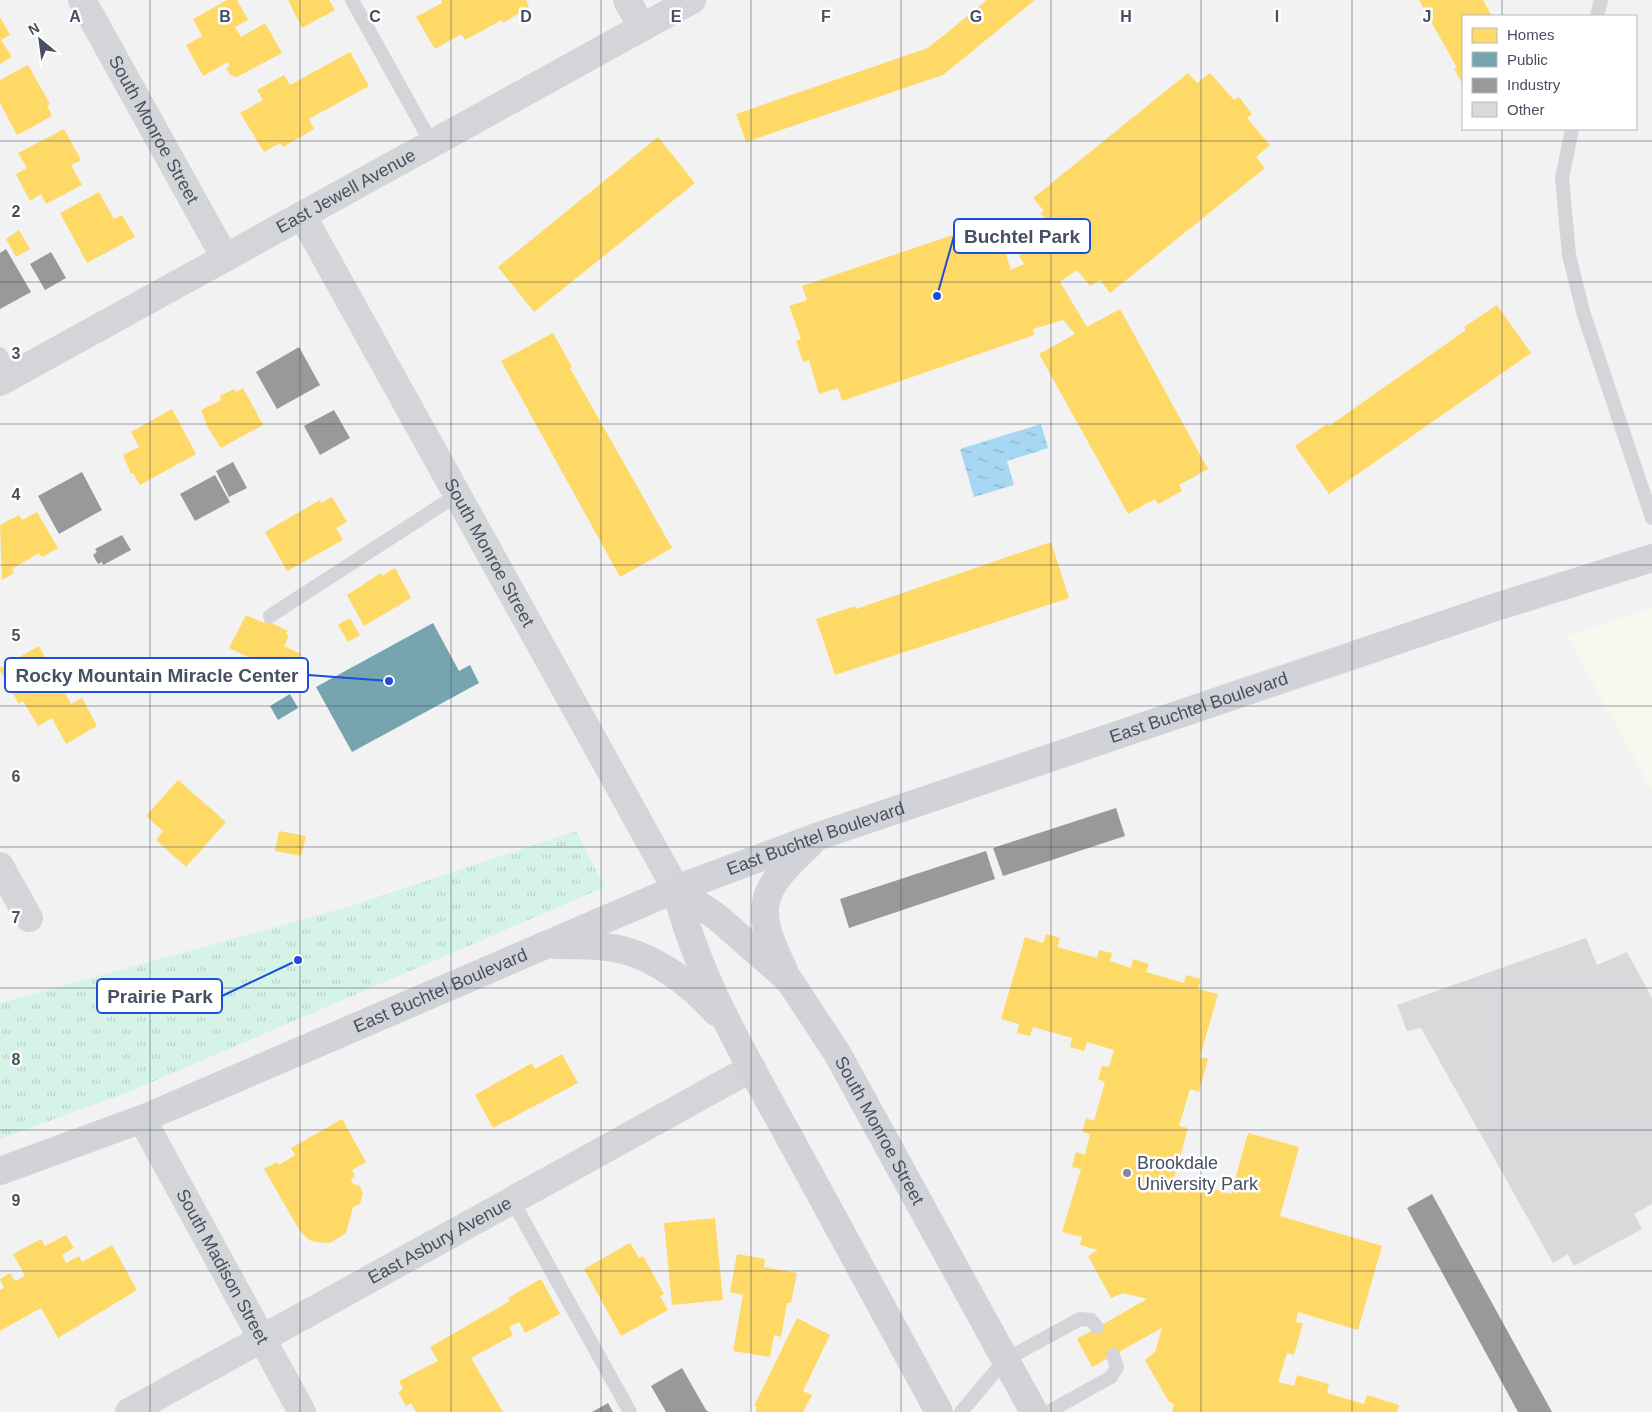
<svg xmlns="http://www.w3.org/2000/svg" width="1652" height="1412" font-family="Arial,sans-serif">
<defs>
<pattern id="park-tufts" width="24" height="20" patternUnits="userSpaceOnUse" patternTransform="scale(1.25)"><rect width="24" height="20" fill="#d5f3e6"/><path d="M3 7l-1-3M5 7V3M7 7l1-3M15 17l-1-3M17 17v-4M19 17l1-3" fill="none" stroke="#b8d2c8"/></pattern>
<pattern id="water-ripples" width="26" height="14" patternUnits="userSpaceOnUse" patternTransform="scale(1.25)"><rect width="26" height="14" fill="#a7d7f3"/><path d="M2 4q2-2 4 0t4 0M15 11q2-2 4 0t4 0" fill="none" stroke="#8ab1c8"/></pattern>
</defs>
<rect width="100%" height="100%" fill="#f3f2f2"/>
<path fill="#f9f8ee" d="M1652 607V790L1567 636Z"/>
<path fill="url(#park-tufts)" d="M576 831 605 887 131 1091 0 1139V1003L348 907Z"/>
<path fill="url(#water-ripples)" d="M1041 424 1048 448 1007 461 1014 485 974 497 960 449Z"/>
<g fill="#ffd966">
<path d="M227 0H237L248 20 235 27 241 37 265 23 282 53 237 77 230 75 226 68 230 66 228 62 203 76 186 45 202 36 193 19Z"/>
<path d="M288 0H329L335 10 302 28Z"/>
<path d="M441 0H526L529 7 503 23 502 20 465 40 461 34 435 49 416 17 442 3Z"/>
<path d="M987 0H1035L943 75 746 142 736 114 928 48Z"/>
<path d="M1419 0H1483L1492 16H1463V85L1454 69 1457 68Z"/>
<path d="M0 17 10 35 1 40 12 57 0 64Z"/>
<path d="M350 52 369 86 309 119 314 129 283 147 280 143 264 152 240 113 263 100 257 90 284 75 290 85Z"/>
<path d="M28 65 50 104 47 106 52 116 17 135 0 103V80Z"/>
<path d="M1188 73 1197 83 1210 73 1234 100 1239 97 1252 114 1247 118 1270 145 1256 157 1265 168 1110 293 1100 280 1090 286 1077 270 1060 282 1087 327 1120 309 1208 469 1179 485 1182 491 1158 504 1155 499 1128 514 1039 354 1075 334 1063 320 1033 329 1034 335 842 401 838 388 819 394 809 360 803 362 796 341 801 339 789 306 807 300 802 286 991 222 996 237 1000 236 1011 270 1024 264 1019 256 1047 240 1052 249 1063 241 1040 213 1044 211 1033 198Z"/>
<path d="M64 129 81 160 71 165 82 185 46 204 41 194 30 201 16 174 27 168 18 153Z"/>
<path d="M658 137 695 183 534 312 498 267Z"/>
<path d="M99 192 114 219 122 215 135 237 87 263 60 213Z"/>
<path d="M19 230 30 249 16 257 6 239Z"/>
<path d="M1497 305 1531 353 1329 494 1295 446 1327 424 1329 426 1466 330 1464 327Z"/>
<path d="M553 333 572 367 570 368 672 548 620 577 501 361Z"/>
<path d="M243 388 263 425 221 448 208 428 201 410 221 400 220 396 234 389 236 392Z"/>
<path d="M172 409 196 454 140 485 133 473 131 474 123 455 139 447 131 432Z"/>
<path d="M332 497 347 522 336 528 343 540 287 571 265 532 320 500 321 503Z"/>
<path d="M37 512 58 548 42 557 39 553 12 569 14 573 2 580 0 525 19 515 22 520Z"/>
<path d="M1051 542 1069 598 835 675 816 619 855 606 856 609Z"/>
<path d="M395 568 411 598 364 626 347 595 381 573 382 576Z"/>
<path d="M246 615 264 623 266 620 288 631 286 634 289 636 284 646 301 654 285 684 268 676 271 668 229 648Z"/>
<path d="M350 618 360 635 348 642 338 625Z"/>
<path d="M39 646 71 704 82 698 97 726 66 744 52 718 38 726 23 701 19 704 0 671V668Z"/>
<path d="M178 780 226 822 186 867 156 840 163 831 146 816Z"/>
<path d="M279 831 306 836 301 856 275 851Z"/>
<path d="M1046 934 1060 938 1057 947 1097 958 1099 950 1112 953 1110 961 1131 968 1133 959 1149 964 1146 972 1184 983 1186 975 1201 979 1198 989 1218 994 1200 1057 1208 1059 1199 1092 1190 1089 1179 1126 1188 1128 1174 1178 1231 1194 1248 1133 1299 1147 1280 1216 1382 1246 1358 1330 1298 1312 1296 1322 1303 1323 1294 1355 1287 1353 1278 1382 1294 1386 1297 1375 1329 1384 1327 1393 1364 1404 1367 1395 1399 1405 1397 1412H1172L1174 1404 1169 1402 1145 1360 1155 1352 1162 1328 1092 1367 1077 1339 1147 1299 1123 1293 1111 1298 1088 1256 1098 1250 1080 1245 1082 1237 1062 1232 1081 1169 1072 1167 1076 1152 1085 1155 1090 1134 1082 1132 1086 1118 1094 1121 1105 1082 1098 1079 1102 1066 1109 1067 1114 1050 1087 1042 1084 1051 1070 1047 1072 1038 1033 1027 1030 1036 1017 1033 1019 1024 1001 1019 1025 937 1043 943Z"/>
<path d="M562 1054 578 1083 493 1128 475 1095 532 1063 535 1069Z"/>
<path d="M342 1119 366 1162 352 1170 355 1177 351 1179 353 1184 359 1185 363 1193 360 1204 353 1207 346 1233 330 1243 316 1242 309 1240 300 1231 264 1169 277 1162 278 1165 289 1159 295 1155 291 1148Z"/>
<path d="M715 1218 723 1300 672 1305 664 1223Z"/>
<path d="M66 1235 74 1248 62 1255 66 1263 79 1256 82 1262 112 1245 137 1290 58 1338 41 1308 0 1331V1290L4 1288 0 1279 10 1273 15 1281 25 1276 13 1254 41 1239 45 1246Z"/>
<path d="M630 1243 639 1258 643 1256 664 1294 660 1296 668 1310 621 1336 584 1269Z"/>
<path d="M737 1254 765 1259 764 1267 797 1273 791 1303H787L781 1337 774 1335 770 1357 733 1351 743 1295 730 1292Z"/>
<path d="M541 1279 560 1314 525 1333 519 1322 509 1327 513 1335 471 1358 503 1412H416L411 1403 406 1406 398 1392 403 1389 399 1381 438 1361 430 1347 510 1301 508 1298Z"/>
<path d="M797 1318 830 1335 803 1391 812 1395 803 1412H755L757 1407 754 1406Z"/>
</g>
<g fill="#76a5af">
<path d="M433 623 459 671 470 665 479 683 352 752 316 687Z"/>
<path d="M290 694 298 708 278 720 270 706Z"/>
</g>
<g fill="#999">
<path d="M6 249 31 292 0 309V253Z"/>
<path d="M51 252 66 278 45 290 30 264Z"/>
<path d="M299 347 320 385 277 409 256 372Z"/>
<path d="M334 410 350 438 320 455 304 426Z"/>
<path d="M233 462 247 488 229 497 216 471Z"/>
<path d="M82 472 102 510 59 534 38 496Z"/>
<path d="M215 475 230 502 195 521 180 494Z"/>
<path d="M122 535 131 550 103 565 102 562 98 564 93 555 97 552 95 549Z"/>
<path d="M1116 808 1125 836 1003 876 993 848Z"/>
<path d="M986 851 995 879 849 928 840 899Z"/>
<path d="M1432 1194 1552 1412H1518L1407 1208Z"/>
<path d="M682 1368 706 1410 709 1412H666L651 1386Z"/>
<path d="M608 1403 613 1412H592Z"/>
</g>
<path fill="#d8d9db" d="M1586 938 1597 965 1627 952 1652 998V1204L1634 1214 1642 1229 1574 1266 1568 1254 1553 1263 1421 1028 1407 1031 1397 1005Z"/>
<g fill="none" stroke-linecap="round" stroke-linejoin="round">
<g stroke="#d3d5d8" stroke-width="14">
<path d="M352 0 432 144"/>
<path d="M1597 16 1601 0"/>
<path d="M1572 129 1562 178 1569 255 1584 315 1652 518"/>
<path d="M0 354 12 375"/>
<path d="M270 616 457 495"/>
<path d="M512 1200 630 1412"/>
<path d="M961 1412 1005 1360 1080 1319 1091 1320 1097 1327"/>
<path d="M1048 1412 1111 1377 1117 1367 1113 1355"/>
</g>
<g stroke="#d3d5d8" stroke-width="28">
<path id="s1" d="M82 0 225 258"/>
<path d="M627 0 642 28"/>
<path id="s2" d="M302 215 676 889"/>
<path id="s3" d="M0 382 692 0"/>
<path d="M0 866 29 918"/>
<path id="s4" d="M142 1119 302 1412"/>
<path id="s5" d="M129 1412 752 1068"/>
</g>
<g stroke="#d2d3d8" stroke-width="28">
<path id="s6" d="M676 889 717 917 789 980 837 1053 1034 1412"/>
<path d="M676 889C697 976 744 1055 787 1133 838 1226 888 1319 939 1412"/>
<path d="M556 945C578 945 602 945 623 950 658 959 692 985 716 1012"/>
<path d="M784 970C752 907 760 890 810 844"/>
<path id="s7" d="M0 1171 142 1119 676 889 819 836 1496 607 1652 558"/>
</g>
</g>
<path fill="none" stroke="#475061" stroke-width="1" stroke-opacity="0.55" d="M150 0V1412M300 0V1412M451 0V1412M601 0V1412M751 0V1412M901 0V1412M1051 0V1412M1201 0V1412M1352 0V1412M1502 0V16M1502 129V1412M0 141H1652M0 282H1652M0 424H1652M0 565H1652M0 706H1652M0 847H1652M0 988H1652M0 1130H1652M0 1271H1652"/>
<circle fill="#838994" stroke="#fff" stroke-width="2" cx="1127" cy="1173" r="5"/>
<g text-anchor="middle" stroke-width="5" stroke-linejoin="round" paint-order="stroke">
<g font-size="18" fill="#475061" stroke="#fff">
<text dy="6" stroke="none"><textPath href="#s1" startOffset="148">South Monroe Street</textPath></text>
<text dy="6" stroke="none"><textPath href="#s3" startOffset="395">East Jewell Avenue</textPath></text>
<text dy="6" stroke="none"><textPath href="#s2" startOffset="386">South Monroe Street</textPath></text>
<text dy="6" stroke="none"><textPath href="#s7" startOffset="1286">East Buchtel Boulevard</textPath></text>
<text dy="6" stroke="none"><textPath href="#s7" startOffset="881">East Buchtel Boulevard</textPath></text>
<text dy="6" stroke="none"><textPath href="#s7" startOffset="476">East Buchtel Boulevard</textPath></text>
<text dy="6" stroke="none"><textPath href="#s6" startOffset="321">South Monroe Street</textPath></text>
<text dy="6" stroke="none"><textPath href="#s5" startOffset="355">East Asbury Avenue</textPath></text>
<text dy="6" stroke="none"><textPath href="#s4" startOffset="168">South Madison Street</textPath></text>
</g>
<g font-size="18" fill="#475061" stroke="#fff" text-anchor="start">
<text x="1137" y="1169">Brookdale<tspan x="1137" dy="21">University Park</tspan></text>
</g>
</g>
<g font-size="16" text-anchor="middle" font-weight="bold" fill="#475061" stroke="#fff" stroke-width="5" stroke-linejoin="round" paint-order="stroke">
<text x="75" y="22">A</text>
<text x="225" y="22">B</text>
<text x="375" y="22">C</text>
<text x="526" y="22">D</text>
<text x="676" y="22">E</text>
<text x="826" y="22">F</text>
<text x="976" y="22">G</text>
<text x="1126" y="22">H</text>
<text x="1277" y="22">I</text>
<text x="1427" y="22">J</text>
<text x="16" y="217">2</text>
<text x="16" y="359">3</text>
<text x="16" y="500">4</text>
<text x="16" y="641">5</text>
<text x="16" y="782">6</text>
<text x="16" y="923">7</text>
<text x="16" y="1065">8</text>
<text x="16" y="1206">9</text>
</g>
<path fill="none" stroke="#1d4ed8" stroke-width="2" d="M937 296L954 236M389 681L308 675M298 960L222 996"/>
<g fill="#1d4ed8" stroke="#fff" stroke-width="2">
<circle cx="937" cy="296" r="5"/>
<circle cx="389" cy="681" r="5"/>
<circle cx="298" cy="960" r="5"/>
</g>
<g fill="#fff" stroke="#1d4ed8" stroke-width="2">
<rect x="954" y="219" width="136" height="34" rx="5"/>
<rect x="5" y="658" width="303" height="34" rx="5"/>
<rect x="97" y="979" width="125" height="34" rx="5"/>
</g>
<g font-size="19" text-anchor="middle" font-weight="bold" fill="#475061">
<text x="1022" y="243">Buchtel Park</text>
<text x="157" y="682">Rocky Mountain Miracle Center</text>
<text x="160" y="1003">Prairie Park</text>
</g>
<rect x="1462" y="15" width="175" height="115" fill="#ffffff" stroke="#b5b9c0"/>
<rect x="1472" y="28" width="25" height="15" fill="#ffd966" stroke="#b5b9c0"/>
<text x="1507" y="40" font-size="15" fill="#475061">Homes</text>
<rect x="1472" y="52" width="25" height="15" fill="#76a5af" stroke="#b5b9c0"/>
<text x="1507" y="65" font-size="15" fill="#475061">Public</text>
<rect x="1472" y="78" width="25" height="15" fill="#999999" stroke="#b5b9c0"/>
<text x="1507" y="90" font-size="15" fill="#475061">Industry</text>
<rect x="1472" y="102" width="25" height="15" fill="#d8d9db" stroke="#b5b9c0"/>
<text x="1507" y="115" font-size="15" fill="#475061">Other</text>
<g transform="translate(40 40) rotate(331)" stroke="#ffffff" stroke-width="4" paint-order="stroke">
<path d="M0-4L9 19L0 12L-9 19Z" fill="#475061"/>
<text y="-8" font-size="14" font-weight="bold" text-anchor="middle" fill="#475061">N</text>
</g>
</svg>
